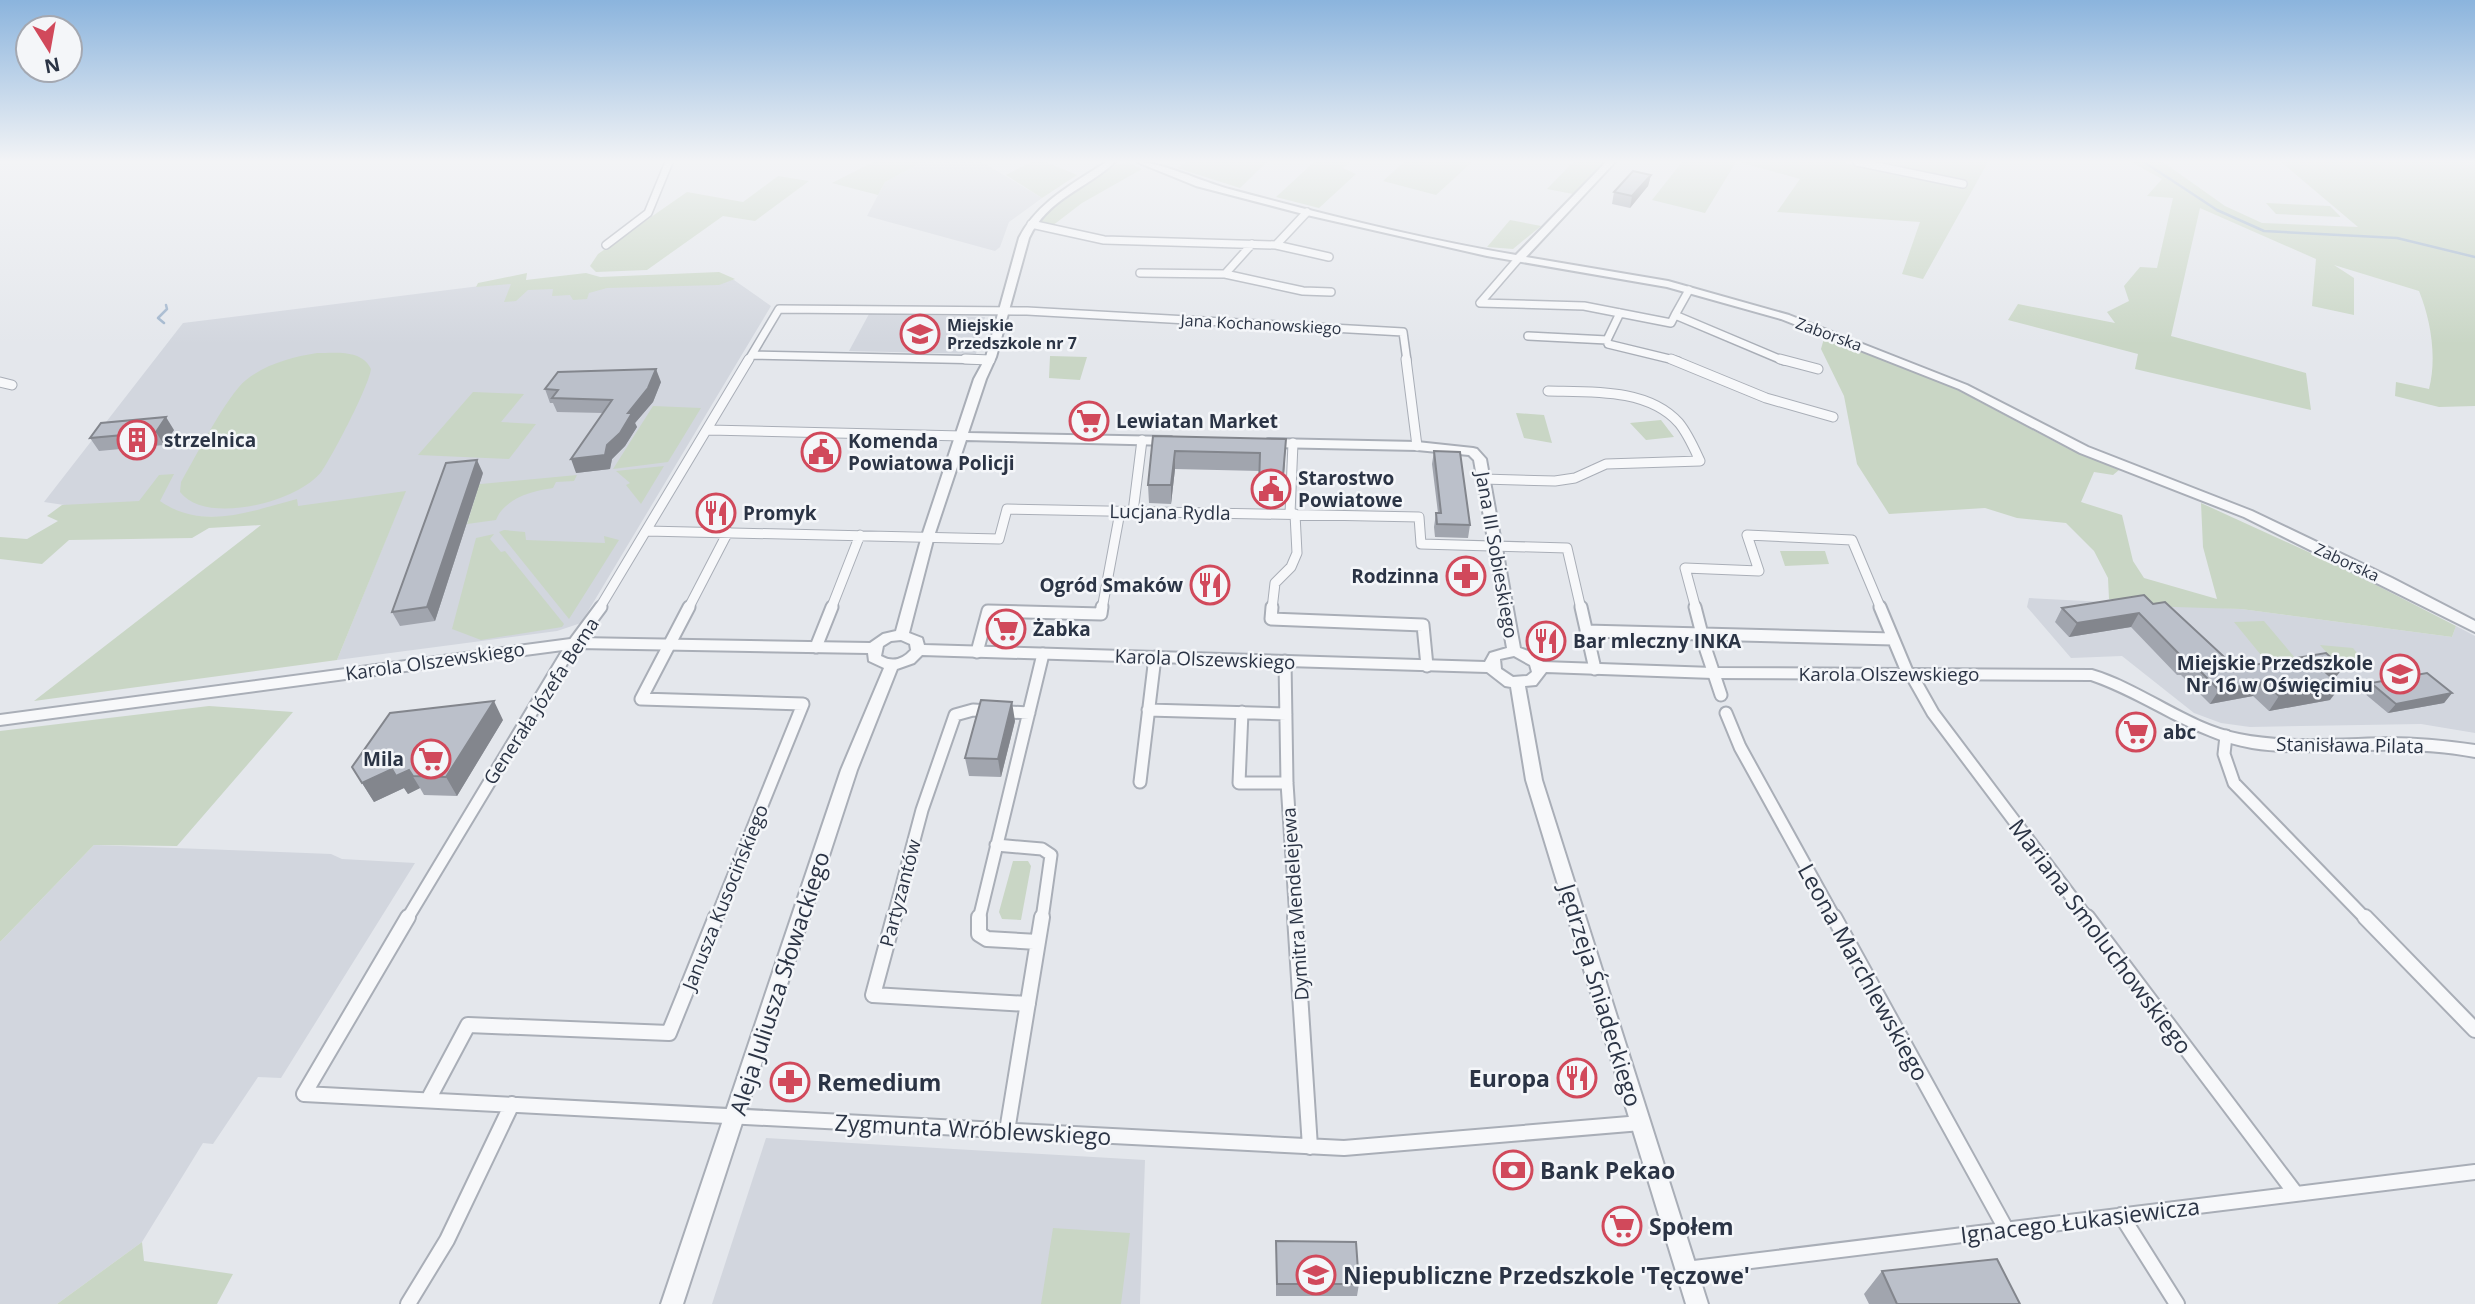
<svg xmlns="http://www.w3.org/2000/svg" width="2475" height="1304" font-family="'Open Sans',sans-serif">
<style>
.built{fill:#d2d6de}
.green{fill:#c9d6c5}
.lines{fill:none;stroke-linecap:round;stroke-linejoin:round}
.stream{stroke:#9fb4cc;stroke-width:2.5}
.minor-far3-casing{stroke:#a9aeb7;stroke-width:10}
.minor-far2-casing{stroke:#a9aeb7;stroke-width:11}
.minor-far1-casing{stroke:#a9aeb7;stroke-width:15}
.minor-casing{stroke:#a9aeb7;stroke-width:18}
.tertiary-casing{stroke:#a9aeb7;stroke-width:4}
.minor-far3{stroke:#f7f8fa;stroke-width:7}
.minor-far2{stroke:#f7f8fa;stroke-width:9}
.minor-far1{stroke:#f7f8fa;stroke-width:11}
.minor{stroke:#f7f8fa;stroke-width:14}
.tertiary{fill:#f7f8fa;fill-rule:evenodd}
.wall{fill:#a1a5ae}
.shaded-wall{fill:#83868d}
.building{fill:#bbc0ca;stroke:#83868d;stroke-width:2}
.labels{text-anchor:middle;dominant-baseline:central;stroke-width:5;stroke-linejoin:round;paint-order:stroke}
.far-street-label{font-size:16px;fill:#2b3445;stroke:#f4f6f9}
.far-poi-label{font-size:16px;font-weight:bold;fill:#2b3445;stroke:#f4f6f9;text-anchor:start}
.poi-label{font-size:19px;font-weight:bold;fill:#2b3445;stroke:#f4f6f9;text-anchor:start}
.street-label{font-size:19px;fill:#2b3445;stroke:#f4f6f9}
.near-street-label{font-size:23px;fill:#2b3445;stroke:#f4f6f9}
.near-poi-label{font-size:23px;font-weight:bold;fill:#2b3445;stroke:#f4f6f9;text-anchor:start}
</style>
<rect width="100%" height="100%" fill="#e4e7ec"/>
<path class="built" d="M922 162H982L1042 198 1009 222 1000 247 995 251 867 216 885 182Z
M711 277 734 280 771 306 581 623 557 631 337 660 405 492 229 517 138 516 44 502 183 323 513 282Z
M869 314H870L985 317 976 354 849 351Z
M2029 598 2241 609 2452 637 2456 626 2475 636V733L2421 724 2250 727 2221 723 2194 713 2122 656 2071 658 2027 607Z
M94 845 306 853 331 854 342 859 415 863 281 1078 258 1077 213 1144 203 1143 142 1242 57 1304H0V942Z
M766 1138 1145 1160 1140 1304H712Z"/>
<path class="green" d="M873 162H922L885 182 878 195 832 183Z
M1031 162H1046L1077 175 1042 198 1006 175Z
M1128 162 1142 169 1082 203 1052 226 1035 223C1054 202 1101 165 1128 162Z
M1187 162H1267L1240 188 1177 168Z
M1314 162H1351L1343 168 1356 174 1319 208 1276 197Z
M1404 162H1472L1436 195 1383 181Z
M1573 162H1603L1573 194 1547 189Z
M1682 162H1736L1705 213 1652 200Z
M1739 162H1841L1908 178 1965 182 1874 162H1988L1923 279 1902 274 1920 222 1777 212 1800 179Z
M2131 162H2163L2225 206 2262 223 2358 227 2281 162H2475V406L2439 407 2395 396 2396 382 2429 389C2437 358 2431 320 2419 291L2334 265 2354 278V315L2312 306 2316 259 2200 208 2171 336 2306 373 2311 410 2135 369 2138 354 2008 320 2018 304 2115 323 2107 312 2129 301 2124 286 2140 267 2157 268 2173 198 2147 196 2162 179Z
M778 176 809 181 755 221 723 216 647 270 596 272 590 266 598 254 687 192 743 202Z
M2266 203 2330 206 2341 217 2276 214Z
M1510 220 1541 226 1513 249 1487 247Z
M719 272 735 279 719 285 607 288 589 293 587 299 573 300 570 295 552 296 553 289 528 290 516 301 504 302 511 284 476 287 478 283 527 273 526 280 586 273 600 277Z
M1825 335 1933 377 2067 448 2119 470 2113 475 2094 472 2081 502 2122 515 2133 561 2144 578 2217 599 2203 547 2201 503 2339 566 2456 626 2452 637 2241 609 2141 606 2109 599 2108 578 2094 551 2066 523 2017 518 1985 508 1889 514 1857 464 1844 396 1821 349Z
M317 353C335 353 362 349 371 369 369 386 333 455 322 471 299 502 206 526 180 492L181 482C195 458 227 395 246 380 266 364 292 357 317 353Z
M1050 356 1087 357 1080 380 1049 378Z
M473 392 524 394 501 422 536 424 509 459 418 455Z
M653 406 701 408 668 462 613 469Z
M1516 413 1544 415 1552 443 1524 438Z
M1661 420 1674 437 1646 440 1630 423Z
M664 466 641 504 626 485 630 483 616 471Z
M174 474 160 501C203 531 251 511 297 499L298 506 406 491 337 660 34 701 261 525 209 528 192 538 69 540 42 564 0 559V537L27 539 58 521 47 516 62 505 139 501 159 475Z
M577 475 574 481 556 482 553 488C531 491 504 499 496 520L467 524 477 492 470 485Z
M504 530 525 532 526 540 605 543 604 536 619 540 569 619 499 532Z
M494 534 490 539 501 552 505 551 564 624 562 627 481 640 452 629 476 538Z
M1780 551H1825L1829 564 1785 566Z
M2264 621 2296 659 2265 660 2234 622Z
M2320 645 2353 648 2370 669H2341Z
M209 706 293 712 177 846 94 845 0 942V731Z
M1013 861H1028L1031 866 1021 920 1002 919 999 912Z
M1053 1228 1130 1233 1121 1304H1041Z
M142 1242 144 1261 233 1274 217 1304H57Z"/>
<g class="lines">
<path class="stream" d="M2144 162 2217 210 2264 231 2397 238 2475 257
M164 323 158 318 167 309 166 305"/>
<defs>
<path id="minor-far3" d="M1857 162 1963 184
M1031 224 1104 240 1276 245 1329 257
M606 245 648 213 669 162
M1276 245 1307 212
M1519 258 1480 303 1584 306 1671 323 1675 315 1784 361
M1140 273 1225 274 1303 291 1331 292
M1225 274 1252 244
M1675 315 1689 290
M1528 336 1607 340 1608 344 1678 361
M1607 340 1620 313
M753 355 990 360
M748 361 779 309 1027 311 1403 332 1407 361"/>
<path id="minor-far2" d="M965 359 990 360
M1406 359 1417 446
M1671 359 1766 398 1833 417
M1780 359 1818 369
M0 382 12 385
M709 430 962 436
M1483 479 1555 481 1575 478 1606 464 1700 461C1694 448 1688 434 1679 423 1648 388 1590 392 1548 391
M1133 512 1142 440
M1290 514 1293 443
M647 531 999 539 1007 509 1419 517 1421 544 1567 548 1581 609
M599 609 749 359
M688 609 728 532
M831 609 860 535
M1102 609 1120 512
M1272 609 1275 583 1291 567 1297 553 1295 514
M1696 609 1685 568 1759 571 1747 535 1852 540 1881 609"/>
<path id="minor-far1" d="M689 607 641 699 803 704 716 919
M1272 607 1271 619 1423 625 1427 666
M1581 607 1595 669
M1695 607 1703 638
M1880 607 1908 674
M1586 631 1893 639
M816 647 832 607
M1706 650 1721 695
M977 652 988 611 1101 614 1102 607
M1285 661 1287 783 1296 919
M1911 674 1933 713 2088 919
M1148 710 1286 714
M1242 712 1239 783H1287
M1726 713 1740 747 1835 919
M2226 736 2224 754 2234 783 2366 919
M1140 782 1155 657
M996 845 1042 849 1051 855 1042 919
M407 919 569 650 601 607
M893 919 922 810 955 715 973 710 1029 713
M979 919 1043 654"/>
<path id="minor" d="M408 917 304 1094 1344 1148 1641 1123
M894 917 873 995 1028 1004
M979 917V934L987 939 1038 942
M1295 917 1310 1147
M1834 917 2006 1229
M2087 917 2296 1194
M2365 917 2475 1030
M428 1100 468 1025 669 1033 716 917
M1007 1131 1042 917
M2121 1215 2177 1304
M1686 1269 2475 1172
M408 1304 447 1240 512 1104"/>
<path id="tertiary" d="M1106 162H1115C1085 190 1048 198 1029 238L996 357 986 379 968 433 1171 437 1177 441 1171 445 966 440 934 536 909 633 922 638 924 645 1485 662 1490 653 1507 648 1474 460 1469 455 1417 450 1268 447 1262 443 1268 439 1417 442 1473 448 1477 449 1486 459 1520 648 1536 654 1543 662 1713 668 2092 670C2143 685 2188 724 2239 734 2288 744 2340 739 2389 738 2418 738 2447 741 2475 745V757C2438 750 2401 749 2364 750 2327 750 2289 754 2252 748 2193 738 2147 699 2091 680L1713 678 1546 672 1536 685 1525 686 1542 780 1708 1304H1686L1526 780 1511 687 1505 686 1487 672 922 655 914 663 897 669 857 770 683 1304H661L841 770 884 668 869 661 868 653 578 648 0 725V715L578 638 870 643 883 634 896 631 922 536 974 379 986 357 1019 238C1037 202 1073 184 1106 162ZM901 640 910 644 911 650C903 659 893 663 881 656L883 646 891 641ZM1514 656 1530 665 1532 672 1527 676 1513 677 1501 669 1500 659Z
M1137 162C1161 162 1203 182 1229 189 1324 214 1420 239 1516 255L1606 162H1615L1526 257 1668 281 1789 315 1967 385 2088 447 2252 511 2392 578 2475 621V632L2244 517 2080 453 1959 389 1781 319 1667 287 1487 256 1307 215 1196 186Z"/>
</defs>
<use href="#minor-far3" class="minor-far3-casing"/>
<use href="#minor-far2" class="minor-far2-casing"/>
<use href="#minor-far1" class="minor-far1-casing"/>
<use href="#minor" class="minor-casing"/>
<use href="#tertiary" class="tertiary-casing"/>
<use href="#minor-far3" class="minor-far3"/>
<use href="#minor-far2" class="minor-far2"/>
<use href="#minor-far1" class="minor-far1"/>
<use href="#minor" class="minor"/>
<use href="#tertiary" class="tertiary"/>
</g>
<path class="wall" d="M1651 175 1648 186 1630 208 1612 204 1614 192Z
M661 382 653 402 635 423 637 427 625 446 612 459 610 469 576 473 603 413 557 412 553 403H550L545 389Z
M174 430 164 445 99 451 90 438Z
M1153 436 1286 439 1282 506H1259L1260 471 1175 469 1171 504 1149 503 1148 485Z
M1434 451 1470 525 1468 538 1435 537 1434 527 1436 513H1438L1432 464Z
M483 473 435 621 400 626 392 612Z
M2153 604 2236 668 2334 680 2330 700 2269 711 2253 696 2210 704 2181 675H2177L2131 627 2069 637 2055 622 2062 608Z
M2371 683 2452 693 2444 703 2388 713 2364 693Z
M503 720 457 796 424 795 420 788 408 794 404 788 374 802 352 767Z
M1015 721 1001 777 969 776 965 758Z
M1276 1241 1359 1284 1357 1296H1276Z
M1882 1271 2020 1304H1869L1864 1294Z"/>
<path class="shaded-wall" d="M1651 175 1648 186 1630 208 1632 196Z
M656 369 661 382 653 402 635 423 637 427 625 446 612 459 610 469 576 473 571 459 607 445Z
M166 417 174 430 164 445 156 432Z
M1286 439 1285 457 1282 506V488Z
M1175 451V469L1171 504V485Z
M477 460 483 473 435 621 427 607Z
M2139 613 2131 627 2069 637 2077 623Z
M2343 668 2332 682 2324 671Z
M2263 682 2253 696 2210 704 2219 690Z
M2341 686 2330 700 2269 711 2279 696Z
M2452 693 2444 703 2388 713 2396 704Z
M494 701 503 720 457 796 446 777Z
M1012 702 1015 721 1001 777 998 759Z
M392 769 409 770 420 788 408 794 404 788 374 802 362 783Z"/>
<path class="building" d="M1633 171 1651 175 1632 196 1614 192Z
M656 369 648 388 628 413H632L620 433 607 445 605 455 571 459 612 400 552 398 558 390 545 389 558 372Z
M166 417 156 432 90 438 101 423Z
M1153 436 1286 439 1282 488 1259 487 1260 453 1175 451 1171 485H1148Z
M1434 451 1460 452 1470 525 1437 524 1436 513H1441Z
M477 460 427 607 392 612 446 463Z
M2144 595 2153 604 2165 602 2236 668 2326 653 2343 668 2324 671 2341 686 2279 696 2263 682 2219 690 2190 661H2186L2139 613 2077 623 2062 608Z
M2427 673 2452 693 2396 704 2371 683Z
M981 700 1012 702 998 759 965 758Z
M494 701 446 777 413 776 409 770 396 776 392 769 362 783 352 767 390 713Z
M1276 1241 1356 1242 1359 1284H1277Z
M1997 1259 2020 1304H1897L1882 1271Z"/>
<linearGradient id="sky" x2="0" y2="1"><stop stop-color="#8bb4dd"/><stop offset="0.47" stop-color="#f3f4f6"/><stop offset="1" stop-color="#f3f4f6" stop-opacity="0"/></linearGradient>
<rect width="2475" height="344" fill="url(#sky)"/>
<defs>
<symbol id="school-ring" viewBox="-11 -11 22 22"><circle r="9.5" fill="#f4f6f9" stroke="#d1495b" stroke-width="1.5"/><path d="M0-5L7-2L0 1L-7-2ZM-4 1L0 2.5L4 1V4Q0 6-4 4Z" fill="#d1495b"/></symbol>
<symbol id="supermarket-ring" viewBox="-11 -11 22 22"><circle r="9.5" fill="#f4f6f9" stroke="#d1495b" stroke-width="1.5"/><path d="M-6-5.5h2.5l.6 2H6L4.5 2H-2.5L-4.4-4H-6ZM-1.5 3.2a1.3 1.3 0 1 0 .1 0ZM3 3.2a1.3 1.3 0 1 0 .1 0Z" fill="#d1495b"/></symbol>
<symbol id="building-ring" viewBox="-11 -11 22 22"><circle r="9.5" fill="#f4f6f9" stroke="#d1495b" stroke-width="1.5"/><path d="M-4-6H4V6H1V3H-1V6H-4ZM-2.5-4.3h1.7v1.8h-1.7ZM.8-4.3h1.7v1.8H.8ZM-2.5-1h1.7V.8h-1.7ZM.8-1h1.7V.8H.8Z" fill="#d1495b"/></symbol>
<symbol id="civic-ring" viewBox="-11 -11 22 22"><circle r="9.5" fill="#f4f6f9" stroke="#d1495b" stroke-width="1.5"/><path d="M-.6-6.5H3V-4.5H.6V-3L4-1V1h2V6H-6V1h2V-1L-.6-3ZM-1.2 2.5V6h2.4V2.5Z" fill="#d1495b"/></symbol>
<symbol id="restaurant-ring" viewBox="-11 -11 22 22"><circle r="9.5" fill="#f4f6f9" stroke="#d1495b" stroke-width="1.5"/><path d="M-5-6h1v4h1v-4h1v4h1v-4h1v5L-1.5 .5V6h-2V.5L-5-1ZM5-6V6H3V1.5H1.5Q1.5-4 5-6Z" fill="#d1495b"/></symbol>
<symbol id="pharmacy-ring" viewBox="-11 -11 22 22"><circle r="9.5" fill="#f4f6f9" stroke="#d1495b" stroke-width="1.5"/><path d="M-2-6h4v4h4v4h-4v4h-4v-4h-4v-4h4Z" fill="#d1495b"/></symbol>
<symbol id="bank-ring" viewBox="-11 -11 22 22"><circle r="9.5" fill="#f4f6f9" stroke="#d1495b" stroke-width="1.5"/><path d="M-6-4H6V4H-6ZM0-2.3a2.3 2.3 0 1 0 0 4.6a2.3 2.3 0 1 0 0-4.6Z" fill="#d1495b"/></symbol>
</defs>
<g fill-rule="evenodd">
<use href="#school-ring" x="898" y="312" width="44" height="44"/>
<use href="#supermarket-ring" x="1067" y="399" width="44" height="44"/>
<use href="#building-ring" x="115" y="418" width="44" height="44"/>
<use href="#civic-ring" x="799" y="430" width="44" height="44"/>
<use href="#civic-ring" x="1249" y="467" width="44" height="44"/>
<use href="#restaurant-ring" x="694" y="491" width="44" height="44"/>
<use href="#pharmacy-ring" x="1444" y="554" width="44" height="44"/>
<use href="#restaurant-ring" x="1188" y="563" width="44" height="44"/>
<use href="#supermarket-ring" x="984" y="607" width="44" height="44"/>
<use href="#restaurant-ring" x="1524" y="619" width="44" height="44"/>
<use href="#school-ring" x="2378" y="652" width="44" height="44"/>
<use href="#supermarket-ring" x="2114" y="710" width="44" height="44"/>
<use href="#supermarket-ring" x="409" y="737" width="44" height="44"/>
<use href="#restaurant-ring" x="1555" y="1056" width="44" height="44"/>
<use href="#pharmacy-ring" x="768" y="1060" width="44" height="44"/>
<use href="#bank-ring" x="1491" y="1148" width="44" height="44"/>
<use href="#supermarket-ring" x="1600" y="1204" width="44" height="44"/>
<use href="#school-ring" x="1294" y="1253" width="44" height="44"/>
</g>
<g class="labels">
<g class="far-street-label">
<text transform="translate(1261 324) rotate(3)">Jana Kochanowskiego</text>
<text transform="translate(1829 334) rotate(20)">Zaborska</text>
<text transform="translate(2347 562) rotate(25)">Zaborska</text>
</g>
<g class="far-poi-label">
<text x="947" y="325">Miejskie<tspan x="947" dy="18">Przedszkole nr 7</tspan></text>
</g>
<g class="poi-label">
<text x="1116" y="421">Lewiatan Market</text>
<text x="164" y="440">strzelnica</text>
<text x="848" y="441">Komenda<tspan x="848" dy="22">Powiatowa Policji</tspan></text>
<text x="1298" y="478">Starostwo<tspan x="1298" dy="22">Powiatowe</tspan></text>
<text x="743" y="513">Promyk</text>
<text x="1439" y="576" text-anchor="end">Rodzinna</text>
<text x="1183" y="585" text-anchor="end">Ogród Smaków</text>
<text x="1033" y="629">Żabka</text>
<text x="1573" y="641">Bar mleczny INKA</text>
<text x="2373" y="663" text-anchor="end">Miejskie Przedszkole<tspan x="2373" dy="22">Nr 16 w Oświęcimiu</tspan></text>
<text x="2163" y="732">abc</text>
<text x="404" y="759" text-anchor="end">Mila</text>
</g>
<g class="street-label">
<text transform="translate(1170 512) rotate(1)">Lucjana Rydla</text>
<text transform="translate(1497 555) rotate(80)">Jana III Sobieskiego</text>
<text transform="translate(1205 659) rotate(2)">Karola Olszewskiego</text>
<text transform="translate(435 661) rotate(-8)">Karola Olszewskiego</text>
<text x="1889" y="674">Karola Olszewskiego</text>
<text transform="translate(541 701) rotate(-57)">Generała Józefa Bema</text>
<text transform="translate(2350 745) rotate(1)">Stanisława Pilata</text>
<text transform="translate(900 893) rotate(-75)">Partyzantów</text>
<text transform="translate(725 897) rotate(-68)">Janusza Kusocińskiego</text>
<text transform="translate(1295 904) rotate(-94)">Dymitra Mendelejewa</text>
</g>
<g class="near-street-label">
<text transform="translate(2101 936) rotate(53)">Mariana Smoluchowskiego</text>
<text transform="translate(1864 972) rotate(61)">Leona Marchlewskiego</text>
<text transform="translate(779 983) rotate(-72)">Aleja Juliusza Słowackiego</text>
<text transform="translate(1601 995) rotate(73)">Jędrzeja Śniadeckiego</text>
<text transform="translate(973 1129) rotate(3)">Zygmunta Wróblewskiego</text>
<text transform="translate(2080 1220) rotate(-7)">Ignacego Łukasiewicza</text>
</g>
<g class="near-poi-label">
<text x="1550" y="1078" text-anchor="end">Europa</text>
<text x="817" y="1082">Remedium</text>
<text x="1540" y="1170">Bank Pekao</text>
<text x="1649" y="1226">Społem</text>
<text x="1343" y="1275">Niepubliczne Przedszkole 'Tęczowe'</text>
</g>
</g>
<g transform="translate(49 49) rotate(169)"><circle r="33" fill="#f4f6f9" stroke="#a4a8b1" stroke-width="2"/>
<path d="M0-5L12 26L0 18L-12 26Z" fill="#d1495b"/>
<text y="-10" font-size="19" font-weight="bold" text-anchor="middle" fill="#2b3445">N</text>
</g>
</svg>
